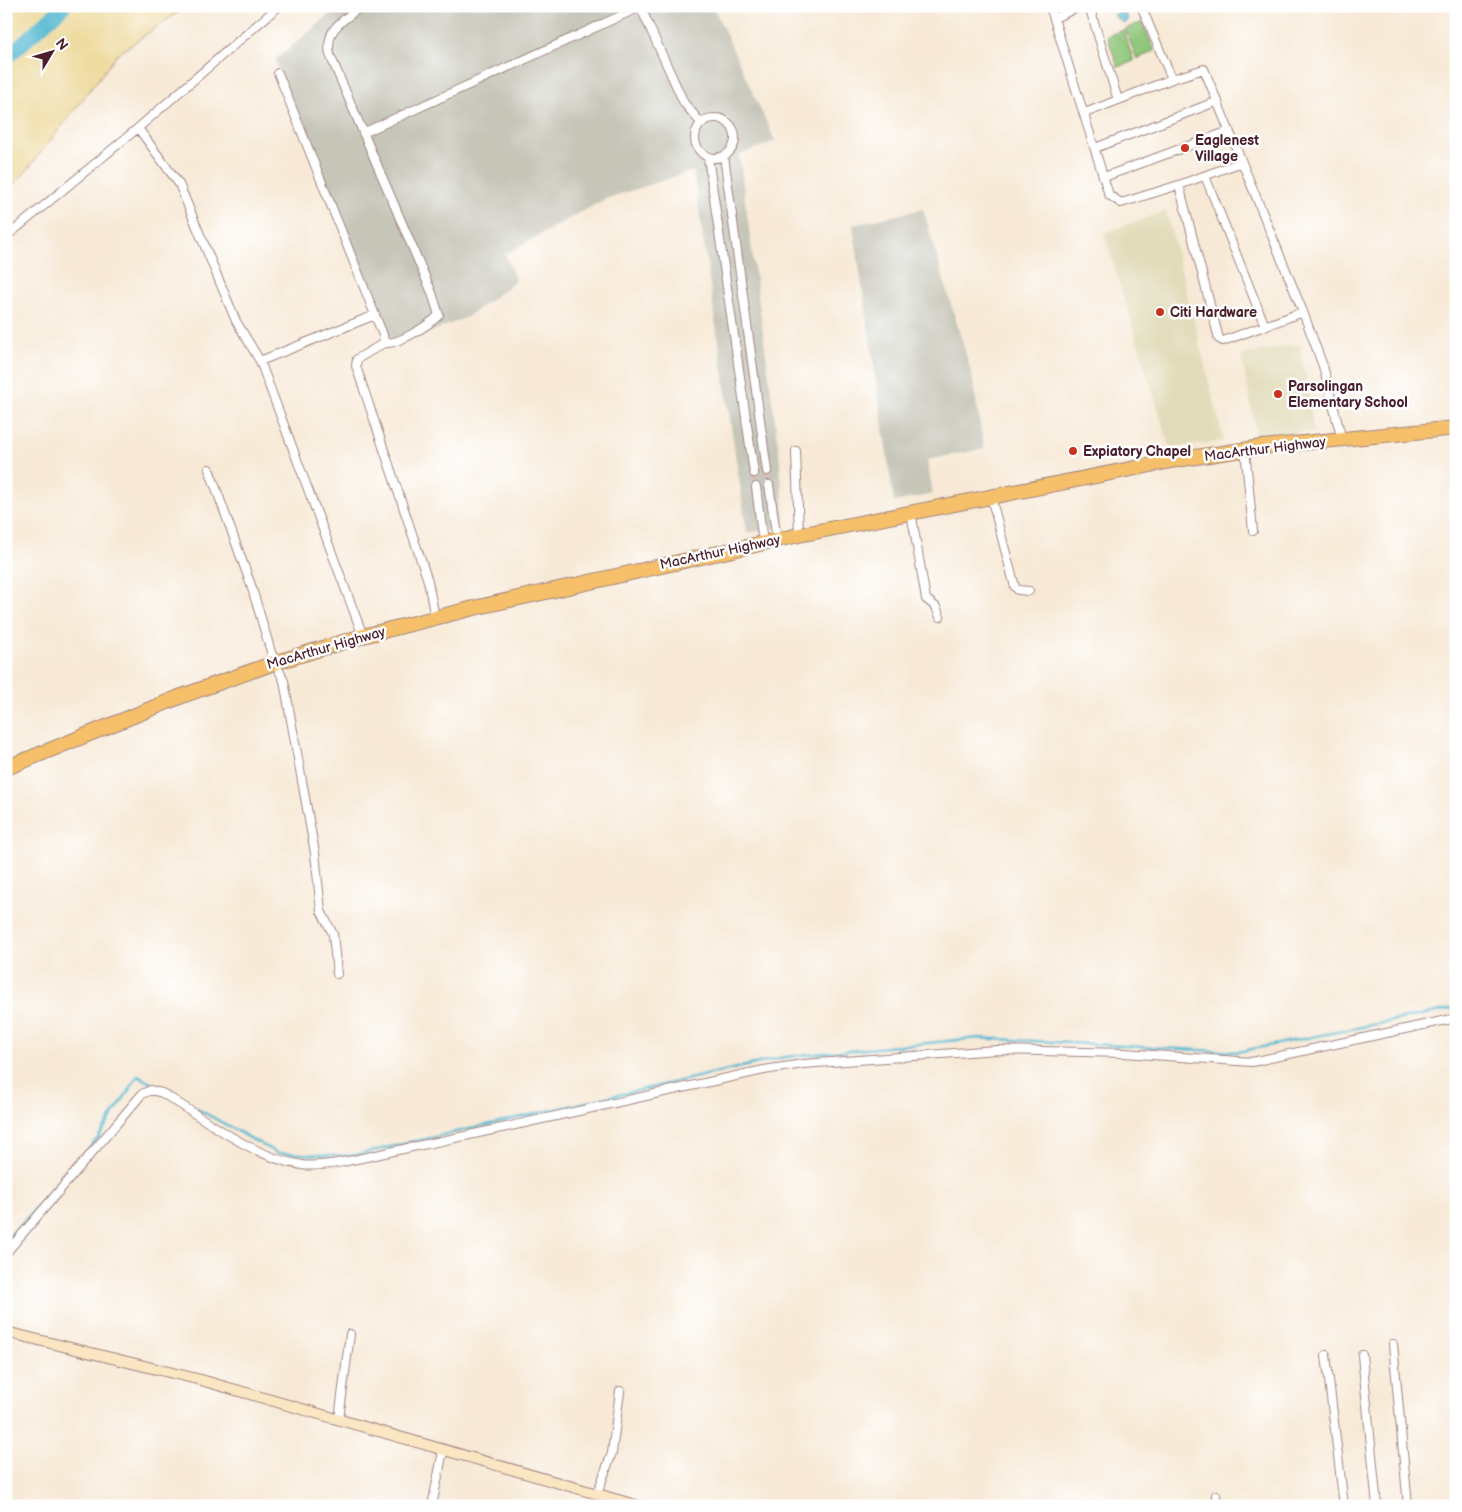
<svg xmlns="http://www.w3.org/2000/svg" width="1462" height="1512" font-family="'Balsamiq Sans',sans-serif">
<style>
.built{fill:#e2dcba}
.industrial{fill:#c5c5b8}
.green{fill:#8fc679;stroke:#6c7252}
.sand{fill:#eeda9e;stroke:#9c7c64}
.water{fill:#53b8d1;stroke:#4e6c7e}
.lines{fill:none;stroke-linecap:round;stroke-linejoin:round}
.stream{stroke:#53b8d1;stroke-width:2.5}
.river{stroke:#53b8d1;stroke-width:15}
.street-tunnel{stroke:#d4c1b4;stroke-width:8;stroke-dasharray:8 4;stroke-linecap:butt}
.street-casing{stroke:#a08480;stroke-width:10}
.secondary-casing{stroke:#a08480;stroke-width:12}
.highway-casing{stroke:#a08480;stroke-width:16}
.street{stroke:#fff;stroke-width:8}
.secondary{stroke:#fbe6c4;stroke-width:10}
.highway{stroke:#f6c06b;stroke-width:14}
.poi-dot{fill:#c8321e;stroke:#fff;stroke-width:2}
.labels{text-anchor:middle;dominant-baseline:central;stroke-width:5;stroke-linejoin:round;paint-order:stroke}
.poi-label{font-size:14px;font-weight:bold;fill:#4a1f2b;stroke:#fff;text-anchor:start}
.street-label{font-size:14px;fill:#4a1f2b;stroke:#fff}
</style>
<rect width="100%" height="100%" fill="#fff"/>
<filter id="ink" filterUnits="userSpaceOnUse"><feTurbulence type="fractalNoise" baseFrequency=".02" numOctaves="2"/><feDisplacementMap in="SourceGraphic" scale="10" xChannelSelector="R" yChannelSelector="G"/><feConvolveMatrix kernelMatrix="1 2 1 2 8 2 1 2 1" color-interpolation-filters="sRGB"/></filter>
<filter id="wash" filterUnits="userSpaceOnUse"><feTurbulence type="fractalNoise" baseFrequency=".0096" numOctaves="4" result="noise"/><feDisplacementMap in="SourceGraphic" scale="20" xChannelSelector="R" yChannelSelector="G"/><feGaussianBlur stdDeviation="1.12" result="paint"/><feColorMatrix in="noise" values="0 0 0 0 0 0 0 0 0 0 0 0 0 0 0 0 0 1.4 0 .05"/><feComposite in="paint" operator="in"/></filter>
<g filter="url(#wash)">
<rect width="100%" height="100%" fill="#f7e9d6"/>
<path class="built" d="M1166 211 1224 441 1170 448 1104 233Z
M1300 344 1314 432 1257 435 1241 355Z"/>
<path class="industrial" d="M340 6H713L775 141 739 155 779 452 785 526 747 533 693 171 605 199 505 254 516 281 467 317 392 348 275 60Z
M923 209 972 375 984 449 927 460 933 494 894 502 853 225Z"/>
<path class="green" d="M1142 22 1155 51 1137 59 1125 29Z
M1123 30 1134 61 1118 67 1107 36Z"/>
<path class="sand" d="M6 6H187L118 54 23 175 6 192Z"/>
<path class="water" d="M1123 6 1128 19 1125 24 1113 15 1119 13 1120 7Z"/>
<g class="lines">
<path class="stream" d="M176 1097 277 1153 351 1156 785 1057 978 1038 1237 1052 1456 1008
M6 1241 98 1138 138 1076 163 1090"/>
<path class="river" d="M6 58 64 6"/>
</g>
</g>
<g filter="url(#ink)">
<g class="lines">
<path class="street-tunnel" d="M767 471 769 485
M754 473 756 487"/>
<defs>
<path id="street" d="M361 6C342 22 325 28 330 55L432 293 439 315C429 325 398 345 384 343
M640 6 684 103 701 123
M1050 6 1109 195 1121 203 1179 185 1242 162
M1089 6 1118 100
M1141 6 1172 79
M1055 18 1080 6
M1085 113 1172 79 1204 69 1303 312 1323 366 1342 440
M695 138a20 20 0 1 1 40 0a20 20 0 1 1-40 0Z
M138 128 179 184 236 321 260 361 363 636
M363 133 640 7
M1095 148 1218 101
M724 156 767 471
M708 157 754 473
M1205 176 1265 326
M1104 177 1229 131
M1179 185 1219 339 1223 341 1303 312
M6 237 138 128 279 6
M375 315 383 335 384 343 357 359 356 366 428 581 435 618
M260 361 375 315 278 73
M1245 449 1253 531
M796 451 799 535
M209 469 251 585 272 655 284 681 315 853 321 911 333 934 337 974
M769 485 777 540
M756 487 763 543
M991 497 1015 587 1018 590 1029 591
M911 512 926 599 936 607 940 617
M6 1253 142 1094 151 1090 162 1093C204 1118 253 1158 302 1165 327 1169 390 1151 417 1146 533 1122 648 1095 764 1070L803 1064 997 1050 1124 1053 1252 1062 1456 1018
M1393 1344 1408 1506
M1326 1355 1344 1506
M1362 1355 1377 1506
M339 1419 350 1334
M597 1494 612 1453 620 1391
M1216 1495 1217 1506
M432 1506 443 1451"/>
<path id="secondary" d="M6 1332 201 1380 639 1506"/>
<path id="highway" d="M6 768 182 696 277 662 363 636 474 608 799 535 1176 460 1262 447 1456 428"/>
</defs>
<use href="#street" class="street-casing"/>
<use href="#secondary" class="secondary-casing"/>
<use href="#highway" class="highway-casing"/>
<use href="#street" class="street"/>
<use href="#secondary" class="secondary"/>
<use href="#highway" class="highway"/>
</g>
</g>
<g class="poi-dot">
<circle cx="1185" cy="148" r="5"/>
<circle cx="1160" cy="312" r="5"/>
<circle cx="1278" cy="394" r="5"/>
<circle cx="1073" cy="451" r="5"/>
</g>
<g class="labels">
<g class="poi-label">
<text x="1195" y="140">Eaglenest<tspan x="1195" dy="16">Village</tspan></text>
<text x="1170" y="312">Citi Hardware</text>
<text x="1288" y="386">Parsolingan<tspan x="1288" dy="16">Elementary School</tspan></text>
<text x="1083" y="451">Expiatory Chapel</text>
</g>
<g class="street-label">
<text transform="translate(1265 449) rotate(-7)">MacArthur Highway</text>
<text transform="translate(720 552) rotate(-12)">MacArthur Highway</text>
<text transform="translate(326 648) rotate(-16)">MacArthur Highway</text>
</g>
</g>
<rect width="1462" height="1512" fill="none" stroke="#fff" stroke-width="25"/>
<g transform="translate(52 52) rotate(52)" stroke="#ffffff" stroke-width="4" paint-order="stroke">
<path d="M0-4L9 19L0 12L-9 19Z" fill="#4a1f2b"/>
<text y="-8" font-size="14" font-weight="bold" text-anchor="middle" fill="#4a1f2b">N</text>
</g>
</svg>
